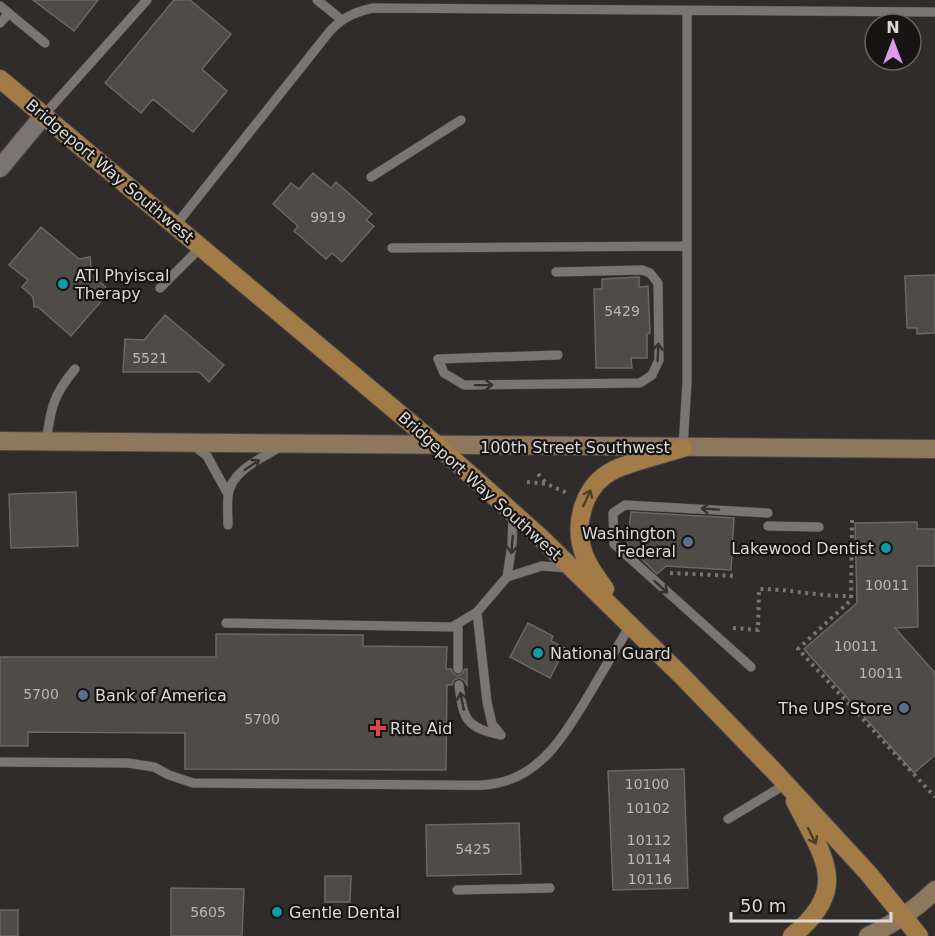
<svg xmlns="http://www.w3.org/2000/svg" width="935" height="936" font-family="'DejaVu Sans',sans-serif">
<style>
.building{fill:#4f4b49;stroke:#6b6765;stroke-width:1.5}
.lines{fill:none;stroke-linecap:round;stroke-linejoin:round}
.lane-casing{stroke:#4b4846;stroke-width:10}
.street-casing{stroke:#4b4846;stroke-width:20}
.secondary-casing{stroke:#4b4846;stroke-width:20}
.primary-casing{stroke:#4b4846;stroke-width:20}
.path{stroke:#777473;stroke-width:4;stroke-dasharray:3 4.5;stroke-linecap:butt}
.lane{stroke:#7a7573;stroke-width:9}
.street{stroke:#7a7573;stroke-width:18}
.secondary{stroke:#8e785d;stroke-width:18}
.primary{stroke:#a37b47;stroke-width:18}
.oneway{stroke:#353230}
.oneway2{stroke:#4f3e28}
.culture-dot{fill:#0f9aa8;stroke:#171514;stroke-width:2}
.service-dot{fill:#5c6f8a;stroke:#171514;stroke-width:2}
.health-dot{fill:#e0444e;stroke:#171514;stroke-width:2}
.labels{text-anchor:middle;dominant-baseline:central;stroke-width:4.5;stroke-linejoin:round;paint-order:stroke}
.number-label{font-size:14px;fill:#b9b6b5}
.street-label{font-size:16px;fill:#dcdad9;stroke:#171514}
.poi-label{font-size:16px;fill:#dcdad9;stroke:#171514;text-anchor:start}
</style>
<rect width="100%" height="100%" fill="#302c2b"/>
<path class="building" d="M33 0H98L74 31Z
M174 0H190L231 34 202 69 227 91 193 132 153 99 141 113 105 83Z
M313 173 331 188 336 182 372 214 366 220 374 226 342 262 332 253 326 259 294 231 298 226 273 204 291 183 299 189Z
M41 227 79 259 90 257 92 275 110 291 71 336 38 307H34L33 297 22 287 28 280 9 265Z
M935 275V333L917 334V328H907L905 276Z
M639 277V287L648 286 650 333 647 334V358H631L632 368H596L594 289H602V279Z
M165 315 224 365 209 382 199 372H123L125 339 144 340Z
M76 492 78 546 11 548 9 494Z
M631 512 734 518 731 570 666 566 657 574 627 545Z
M917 522V529H935V566H917L918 627 895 628 935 673V755L914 773 804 649 857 603 855 523Z
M528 623 553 636 551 641 565 648 550 678 510 657Z
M216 634 363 635V646L447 647 446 669H451L453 673 457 676 462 674 465 669H467V685L464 680 459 678 454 680 452 685H447L446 770 185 769V733L28 732V746H0V657H216Z
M684 769 688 888 613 890 608 771Z
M519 823 521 874 427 876 426 825Z
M325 876H351L350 902H325Z
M171 888 244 889 242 936H171Z
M0 910H18V936H0Z"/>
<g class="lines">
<defs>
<path id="lane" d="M317 0 342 20
M0 6 45 43
M0 23 9 13
M44 115 147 0
M371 177 461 120
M175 226 330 31C343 17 355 12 373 8L935 12
M392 248 687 246
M556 272 642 270 650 273 658 283 659 360 652 375 640 383 464 385 444 373 438 359 558 355
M160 288 201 247
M46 442C51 408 53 395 75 369
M193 445 207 456 228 494
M683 448 687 382V10
M228 525C228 516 227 505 228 496 231 470 261 459 280 447
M768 526 819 527
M507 577 512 545 513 514
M477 612 487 702 492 724 501 735
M226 623 452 627 477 612 507 577 542 566 568 568
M458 624V669
M751 667 614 544 613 513 625 505 768 513
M459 685C463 719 466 728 501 735
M0 762 128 763 154 767 169 775 193 783 447 785C465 785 485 787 502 782 547 771 571 724 593 688 605 667 618 646 631 624
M728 819 786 784
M457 890 550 888"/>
<path id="street" d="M0 168 44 115"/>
<path id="secondary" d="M0 441 935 449
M868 936C893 924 916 909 935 890"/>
<path id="primary" d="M0 79 438 446 539 536 681 675 773 770 868 873 919 936
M605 589C598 579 590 569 585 557 572 525 583 484 616 469 637 460 661 455 683 448
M792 936C852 888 823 857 795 801"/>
</defs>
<use href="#lane" class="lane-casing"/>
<use href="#street" class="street-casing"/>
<use href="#secondary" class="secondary-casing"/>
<use href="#primary" class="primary-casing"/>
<path class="path" d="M538 474 548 485
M527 482 547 484 569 494
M852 520 851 600 798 649 935 797
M670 573 736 576
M733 628 758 630 759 589C790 589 821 597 851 596"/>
<use href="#lane" class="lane"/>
<use href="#street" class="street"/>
<use href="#secondary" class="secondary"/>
<use href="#primary" class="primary"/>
</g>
<defs><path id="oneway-shaft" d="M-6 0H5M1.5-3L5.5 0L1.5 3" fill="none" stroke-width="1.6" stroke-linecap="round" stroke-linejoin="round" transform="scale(1.5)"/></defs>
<g class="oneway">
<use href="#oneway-shaft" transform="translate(658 352) rotate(-88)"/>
<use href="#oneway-shaft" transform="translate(484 385) rotate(-1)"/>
<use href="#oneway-shaft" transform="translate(252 465) rotate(-33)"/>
<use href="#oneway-shaft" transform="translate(710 509) rotate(-176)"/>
<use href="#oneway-shaft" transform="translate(512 545) rotate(95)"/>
<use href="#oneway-shaft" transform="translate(661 587) rotate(42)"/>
<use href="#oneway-shaft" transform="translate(462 701) rotate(-102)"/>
</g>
<g class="oneway2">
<use href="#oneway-shaft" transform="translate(587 498) rotate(-65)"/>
<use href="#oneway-shaft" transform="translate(812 836) rotate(64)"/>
</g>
<g class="culture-dot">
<circle cx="63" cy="284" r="6"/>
<circle cx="886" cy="548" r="6"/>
<circle cx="538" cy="653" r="6"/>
<circle cx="277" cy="912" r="6"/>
</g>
<g class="service-dot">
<circle cx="688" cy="542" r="6"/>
<circle cx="83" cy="695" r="6"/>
<circle cx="904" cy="708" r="6"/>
</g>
<path class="health-dot" d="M375 719h6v6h6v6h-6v6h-6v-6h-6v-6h6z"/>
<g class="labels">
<g class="number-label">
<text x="328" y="217">9919</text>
<text x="622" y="311">5429</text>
<text x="150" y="358">5521</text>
<text x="887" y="585">10011</text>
<text x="856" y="646">10011</text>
<text x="881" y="673">10011</text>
<text x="41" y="694">5700</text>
<text x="262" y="719">5700</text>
<text x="647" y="784">10100</text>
<text x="648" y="808">10102</text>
<text x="649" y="840">10112</text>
<text x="473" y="849">5425</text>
<text x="649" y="859">10114</text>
<text x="650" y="879">10116</text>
<text x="208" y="912">5605</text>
</g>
<g class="street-label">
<text transform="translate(110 171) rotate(40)">Bridgeport Way Southwest</text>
<text x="575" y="447">100th Street Southwest</text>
<text transform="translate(480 486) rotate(42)">Bridgeport Way Southwest</text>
</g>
<g class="poi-label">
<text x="75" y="275">ATI Phyiscal<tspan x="75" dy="18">Therapy</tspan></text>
<text x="676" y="533" text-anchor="end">Washington<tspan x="676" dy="18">Federal</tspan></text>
<text x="874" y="548" text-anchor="end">Lakewood Dentist</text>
<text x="550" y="653">National Guard</text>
<text x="95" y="695">Bank of America</text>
<text x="892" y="708" text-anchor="end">The UPS Store</text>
<text x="390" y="728">Rite Aid</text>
<text x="289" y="912">Gentle Dental</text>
</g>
</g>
<g transform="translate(893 42)"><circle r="28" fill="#171514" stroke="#666463" stroke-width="1.5"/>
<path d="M0-4.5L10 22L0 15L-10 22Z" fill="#de98f2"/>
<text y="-9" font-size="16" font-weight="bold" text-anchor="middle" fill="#dcdad9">N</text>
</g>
<path d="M731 912v9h160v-9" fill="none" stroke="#dcdad9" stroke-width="3"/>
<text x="740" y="912" font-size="18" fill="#dcdad9" stroke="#171514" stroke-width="4.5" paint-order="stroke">50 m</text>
</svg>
